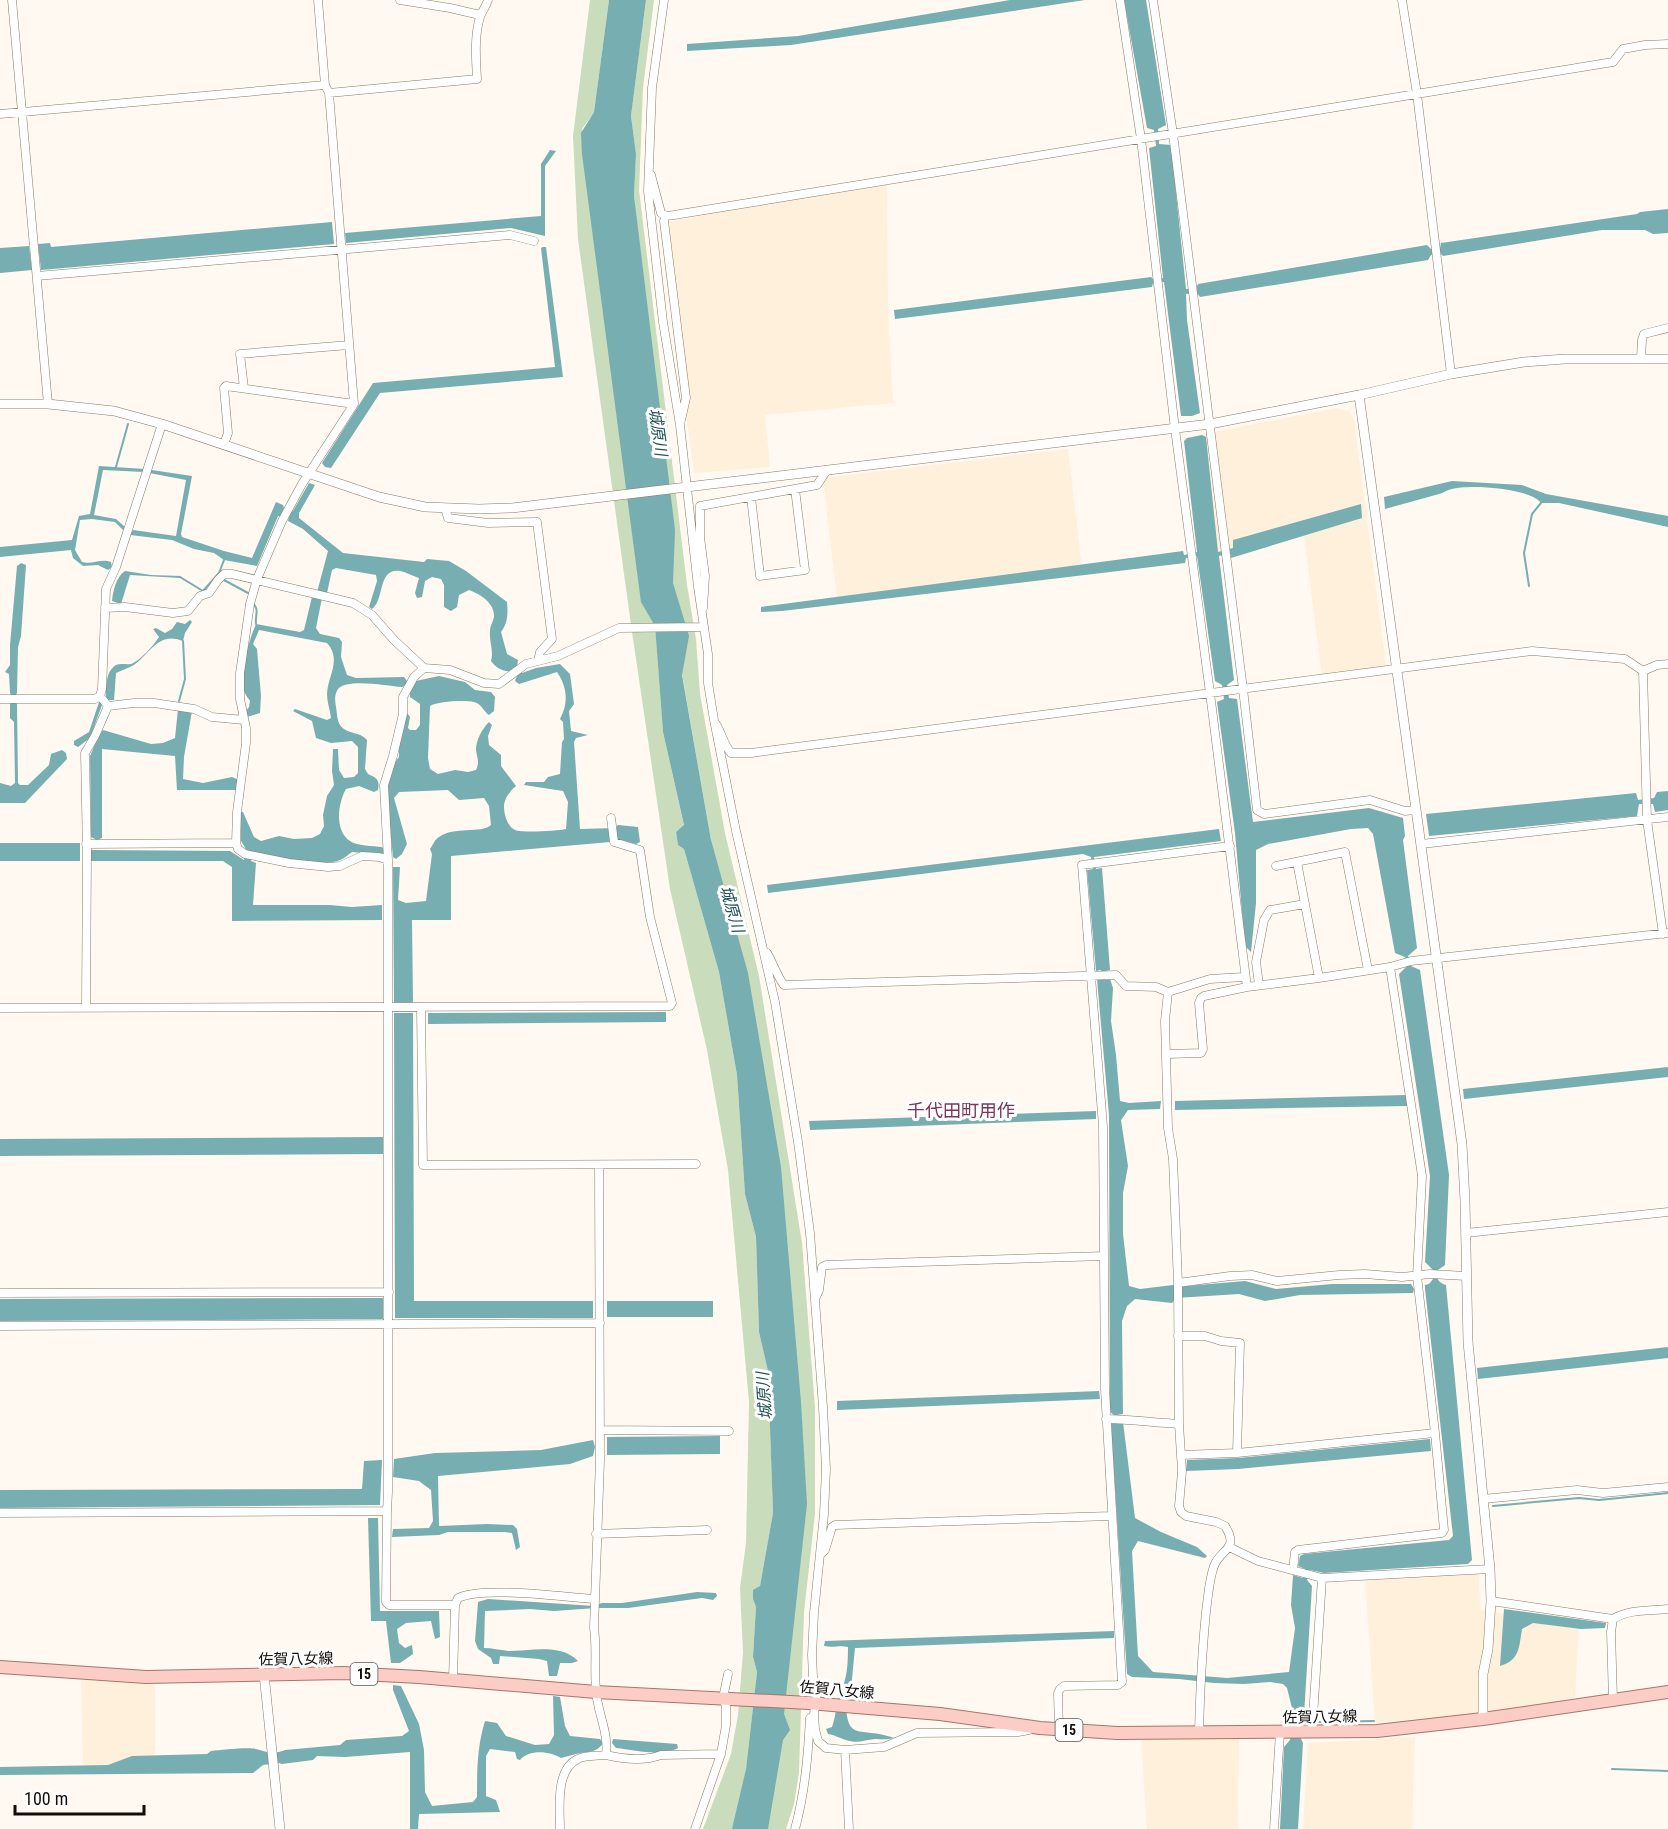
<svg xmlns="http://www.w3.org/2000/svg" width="1668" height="1829" font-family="'Roboto Condensed','Noto Sans JP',sans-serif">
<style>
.built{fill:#fff0db}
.green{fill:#c9dcbb}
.water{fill:#76aeb1}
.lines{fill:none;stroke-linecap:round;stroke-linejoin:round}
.stream{stroke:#76aeb1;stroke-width:2}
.minor-casing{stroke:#877b69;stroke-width:9}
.tertiary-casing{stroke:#877b69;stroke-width:10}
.primary-casing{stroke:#a8746a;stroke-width:14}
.minor{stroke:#fff;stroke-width:8}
.tertiary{stroke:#fff;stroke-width:9}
.primary{stroke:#fbcdc5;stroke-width:12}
.labels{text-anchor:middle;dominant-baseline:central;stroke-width:6;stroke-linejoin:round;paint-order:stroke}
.shield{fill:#fff;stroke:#595651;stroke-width:1.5}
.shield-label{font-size:14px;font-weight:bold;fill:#120d07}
.street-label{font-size:15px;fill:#120d07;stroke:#fff}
.water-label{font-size:16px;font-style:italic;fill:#205254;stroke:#fff}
.quarter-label{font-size:18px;fill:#793859;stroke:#fff}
</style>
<rect width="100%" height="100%" fill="#fff9f1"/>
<path class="built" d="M887 183 888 313 893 403 765 415 770 467 694 473 661 223Z
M1336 408 1349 411 1354 420 1386 666 1322 676 1303 529 1211 556 1198 435Z
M1068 449 1082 569 837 600 823 478Z
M1479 1573 1480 1610 1579 1625 1575 1698 1494 1712 1375 1723 1365 1579Z
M81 1679 155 1685V1768L83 1770Z
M1415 1737 1412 1829H1303L1308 1743Z
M1141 1739H1239L1238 1829H1147Z"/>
<path class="green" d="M590 0H609L594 112 582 129 655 625 663 732 684 826 676 832 678 845 684 849 719 972 737 1075 745 1194 756 1237 759 1332 768 1371 773 1513 760 1586 753 1599 756 1607 753 1657 757 1672 746 1769 735 1829H703L731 1754 738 1715 743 1652 740 1588 746 1543 749 1402 728 1170 707 1050 670 889 632 632 578 239 573 136Z
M646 0H654L643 88 639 190 687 585 696 639 700 694 725 833 759 976 802 1243 815 1408V1514L804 1612 799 1772 794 1804 786 1829H762L778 1717 798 1507 714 874 711 840 665 576 634 196 636 154 631 116Z"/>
<path class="water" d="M609 0H646L631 116 636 154 634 196 675 530 673 583 689 636 682 675 711 840 748 973 781 1167 801 1402 807 1504 784 1714 790 1730 783 1740 768 1829H732L746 1769 757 1672 753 1657 756 1607 753 1599V1590L760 1586 773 1513 768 1371 759 1332 756 1237 745 1194 737 1075 719 972 684 849 678 845 676 832 684 825 663 732 655 626 641 602 582 154 581 133 594 112Z
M1010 0H1085L791 45 687 51V44L798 36Z
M1124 0H1146L1166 125 1158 129 1159 144 1171 145 1186 289 1196 288 1198 284 1427 245 1431 249 1440 248 1441 243 1637 214 1640 212 1668 209V233L1653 234 1645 230H1602L1443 256 1440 253 1431 255 1428 260 1200 297 1197 293 1186 294 1187 320 1200 413 1192 416H1181L1164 282 1153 283 1152 287 895 319 894 310 1151 277 1153 279 1163 278 1149 148 1156 146 1154 130 1147 128Z
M550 150 556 151 545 166V236L511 228 346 243 345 233 541 216V164Z
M332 222 334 244 41 270 38 244 50 243 51 247Z
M29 246 32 270 0 273V248Z
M543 247H546L563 377 380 393 331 468 325 467 322 463 373 383 555 367 541 248Z
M1202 435 1206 437 1218 552 1233 548V540L1361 504 1362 518 1231 558 1230 553 1219 556 1234 680 1227 685 1229 698 1237 699 1253 822 1369 808 1403 818 1405 836 1403 840 1417 948 1408 956 1411 966 1420 970 1449 1175 1445 1265 1438 1270C1437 1279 1437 1282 1446 1285L1472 1560 1468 1564 1324 1573 1310 1570 1307 1580 1312 1586 1304 1715 1307 1719V1723L1302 1724 1301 1739 1303 1743 1298 1829H1280L1284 1747 1290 1740 1292 1708 1287 1688 1283 1684 1270 1682 1244 1684 1214 1683 1179 1679 1132 1677 1127 1674 1111 1425 1114 1421V1415L1110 1412 1109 1115 1097 979 1102 978 1101 970 1096 971 1087 870 1093 869 1091 857 1083 854 768 893 767 885 1219 829 1221 841 1094 857 1096 869 1102 868 1110 970 1105 971 1106 980 1110 979 1113 988 1111 1021 1116 1055 1120 1101 1129 1103 1161 1101 1160 1109 1128 1110 1121 1120 1128 1166 1123 1193V1234L1129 1286 1140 1289 1173 1285 1175 1287 1245 1281 1276 1289 1332 1284H1411L1414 1289 1413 1293 1300 1295 1265 1301 1239 1294 1176 1298 1172 1303 1135 1299 1127 1306 1122 1321 1123 1414 1117 1415V1421L1123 1422 1135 1518 1161 1532 1197 1547 1207 1556 1205 1558 1138 1541 1132 1551 1138 1656 1153 1672 1227 1678 1289 1672 1295 1628 1291 1605 1293 1575 1303 1578 1305 1569 1298 1566 1300 1556 1304 1554 1449 1540 1453 1536 1425 1289V1285L1429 1284 1433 1279V1270L1425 1262 1430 1176 1399 974 1406 967 1405 957 1395 953 1373 834 1368 828 1351 829 1268 844 1256 850V903L1251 952 1245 946 1235 833 1217 702 1224 699 1222 685 1215 681 1197 556 1186 558 1185 563 782 611 761 612V607L1183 551 1184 555 1197 552 1184 441 1187 438Z
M99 466 145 469 192 476 181 534 182 537 224 551 252 558 276 502 283 505 284 508 281 516H278L257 566 224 560 214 553 194 549 172 540 130 535 133 530 176 536 186 480 144 472 103 470 94 515 116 519 125 527 123 530 115 522 92 519 80 520 75 550 82 562C92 565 101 558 111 562L112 567 108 570 98 565 83 566 73 558 71 550 0 557V547L72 540 79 516 90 514Z
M1452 481 1522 485 1546 494 1668 516V527L1559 503H1541C1531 488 1469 484 1452 489 1447 490 1443 493 1439 494 1421 499 1403 504 1385 509L1384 497Z
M309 483 315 485 299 513V518L343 553 424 562 427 559 449 561 466 571 507 602C508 613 508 623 501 632L507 654 518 660 517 667 522 673 536 668 560 664 570 674 574 704 569 711 571 731 588 735 576 738 574 742 580 829 615 828 618 825 638 827 640 842 636 844 610 837V842L451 856V920H412L413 1003H394L393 867H400L398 900 406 903 426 901 432 854 430 849C433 845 435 839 439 837 454 826 481 834 491 825L489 806 484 798 459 800 448 790 399 792 394 798 407 844 402 854 396 859 393 857 386 788 395 762 399 757V744L405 716 407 713 410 717 408 728 410 730H416L420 725V704L410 697V690L416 681 439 676 465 682 475 690 491 692 495 697 494 711 489 715C483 711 482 704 474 702 465 700 438 701 430 706L428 758 430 769 438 774 455 770 468 772 476 770C480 762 477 758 476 750 476 740 482 729 489 722L492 725 488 736 489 745 501 755V766L516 786C512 789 507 795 505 801 502 808 506 826 515 830 522 833 558 831 566 829L568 802 563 791 524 785 526 782H544L548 777 560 774 562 742 564 739 563 722 560 719C569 702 567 687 557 672L519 684 515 681 517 676 512 671C503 672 496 668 491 661 494 651 489 642 490 631 490 626 493 622 494 617 495 603 480 594 469 590L459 595 457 607 451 611 444 607V585L441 579 432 577 425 581 422 597 417 598 415 593 419 578C413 576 406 572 400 571 377 568 385 600 372 609L369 607 377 581 376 575 336 568 332 570 327 593 322 598 316 628 320 634 339 638 342 642 341 657 347 675 356 678 404 677 407 681 406 685 402 687C388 686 347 678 338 689 334 695 335 701 336 707 337 713 337 720 340 725 347 735 360 731 367 740L365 769 368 774C377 778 380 780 378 790L374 792 359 786 346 789C338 803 334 830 350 841 357 846 373 846 382 847L385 851 384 853 379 854 352 852C349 854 345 858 340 860 324 868 273 856 254 852L251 861 256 863 253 905H330L352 907 382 905V920L232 921V867L223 861H91V850L230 851 244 860 247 851 241 841V812H243L254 837 261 841 279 836 294 839 312 838 320 834 324 826 323 815 327 796 334 785 332 771 333 749H338L339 770 344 778 354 777 358 773V747L352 741 331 743 316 738 312 721 293 711 295 709 327 720 331 718C330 710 327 702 327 694 328 675 342 660 327 643L259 630 253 644 257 649 261 696 260 713 247 717 246 711 249 707 250 701C249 699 246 696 245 693 238 677 249 640 256 624L300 632 304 630 312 597 316 596 328 551 303 529 288 521 290 512 293 511Z
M21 563 26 565 21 636 18 647 17 693 15 696V702L17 704 18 783 20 785H28L49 765 51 754 62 750 66 753 67 759 25 803H0V783L11 786 15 783 14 722 10 718V704L12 702V696L10 693 9 674 5 672 10 665V645L17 566Z
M125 571 151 575 181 576 180 578 130 575 121 604 112 601C113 591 116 577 125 571Z
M190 620 192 622 185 633 183 641C159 631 151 652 134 665 129 668 122 670 116 673L114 700H107L102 705 91 735 98 738 103 730 151 744 163 743 175 738 178 709 192 711 184 757 183 779 203 783 232 777 239 780 237 790H177L175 756 102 749V838L97 840 91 837 90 756 96 742 90 738 78 747 74 745V741L89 732 99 702 106 696C106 686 106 671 116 665 121 663 126 665 131 664 140 661 154 645 159 637L153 629 156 628 165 633 172 629 177 622 185 624Z
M1668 791V810L1655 812 1653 804H1639L1637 816 1429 836 1426 814 1636 793 1638 800 1654 798 1657 792Z
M0 843H80V861H0Z
M666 1012V1022L428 1024V1013Z
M394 1013H413L414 1301H593V1318H395Z
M1668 1067V1077L1464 1099 1463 1089Z
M1406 1095 1408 1106 1175 1110V1101Z
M1096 1111V1119L810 1130 809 1121Z
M383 1137V1154L0 1156V1139Z
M383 1298V1319L0 1321V1299Z
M607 1301H713V1317H607Z
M1668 1347V1358L1478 1379 1477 1368Z
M1099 1391 1100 1399 837 1410V1401Z
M720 1436V1454L607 1455V1437Z
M1430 1439 1431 1451 1238 1469 1186 1471 1187 1460 1238 1458Z
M593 1440 595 1447 593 1456 570 1464 438 1476 439 1526 487 1524 513 1525 517 1529 520 1547 516 1550 512 1533 504 1532H448L439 1535 392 1537 393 1529 429 1528 433 1521 431 1490 419 1481 393 1477 394 1459 435 1453 541 1450Z
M382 1460 380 1505 0 1508V1490L362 1489 364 1461Z
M368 1518H378L380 1611H439L440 1637 435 1639 431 1621 406 1623 397 1629 399 1643 405 1648 412 1645 413 1654 400 1663H391L386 1621H371Z
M697 1592 716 1593 717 1596 713 1600 702 1598 628 1608H596L554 1611 530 1609 485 1611 484 1648C492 1648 500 1650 508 1651 530 1651 561 1643 578 1661L572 1663H560L557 1676H549L547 1661 539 1659 500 1656 499 1664H493L491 1658 478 1649 475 1641 478 1602 488 1599 594 1606 602 1603H622Z
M1504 1609 1606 1623 1605 1628 1581 1629 1533 1623 1522 1629C1519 1647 1520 1660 1500 1666Z
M1114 1631V1638L855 1648 851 1689 846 1693C845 1746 858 1725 894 1738 887 1740 882 1739 875 1739 864 1740 858 1744 846 1740 839 1738 835 1735 828 1734L826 1729 832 1727C836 1716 836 1704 840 1694 847 1679 848 1665 848 1647 840 1645 834 1648 824 1646L825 1641Z
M393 1685 401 1686 419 1724 424 1750 425 1792 432 1806 473 1802 477 1797C477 1771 477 1747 485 1721L497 1723 506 1736 535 1745 549 1744 554 1735 553 1696 560 1697 565 1726 570 1736 600 1739 603 1743C596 1754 587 1751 576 1754 571 1755 566 1757 561 1758 550 1751 529 1749 520 1760L517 1759 515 1752 490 1749 486 1756V1796L496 1800 500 1812 419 1814 418 1829H410V1752L345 1757 317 1756 313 1760 282 1764 279 1763 263 1765 253 1773 0 1775V1767L108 1765 132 1756 207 1754 211 1751C221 1750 248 1747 256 1749 267 1752 273 1755 285 1750L340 1745 346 1740 402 1736 409 1731 393 1690Z
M613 1739 677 1744 678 1748C662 1757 635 1750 616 1748L612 1743Z"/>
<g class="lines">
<path class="stream" d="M116 467 128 424
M180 577 203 591 219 573 224 560
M224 580 248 593
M1529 586 1524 553 1532 514 1541 503
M252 602C260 610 255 614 256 624
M179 701 185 679 183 641
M1493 1506 1579 1498 1599 1500 1668 1493
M1316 1722 1374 1721
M1612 1769 1668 1771"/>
<defs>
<path id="minor" d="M12 0 48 404
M318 0 325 85 329 93 354 404 302 484 282 521 257 579 250 604 240 673V699L246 728V743L237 812 236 843 238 849 245 854 289 863 328 867 340 866 362 856 379 857 388 860
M400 0 450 8 480 15
M664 0 652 88 648 191 663 322 680 425 698 587 708 654V683L714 720 736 831 775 1002 798 1142 810 1233 823 1407 826 1469 824 1514 814 1613 812 1655 813 1677 817 1693 814 1714 815 1729 818 1741 826 1748 845 1750 884 1747 917 1733 1018 1732 1029 1730
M1120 0 1141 139 1175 429 1210 693 1247 987
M1153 0 1173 134 1243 689 1257 810 1264 814 1370 800 1405 811 1416 810
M1402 0 1417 94 1451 374
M329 93 477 79C476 59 474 37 480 17 482 11 486 7 488 0
M0 114 325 85
M651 175 661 213 666 216 674 215 1613 62 1623 49 1645 45 1668 44
M666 216 664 221 686 398 681 420
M37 276 510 235 534 241
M1641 358 1642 340 1644 334 1668 328
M244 388 240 354 349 345
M224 444 228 433 224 388 226 386 354 404
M751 497 760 576 805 570 795 489
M445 508 448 518 488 523 537 522 552 639 540 652 538 661
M105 608 125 607 173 613 188 611 200 596 209 593 218 580 224 574H232L353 603 372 615 394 640 424 668 450 670 484 683 499 684 526 664 558 656 619 628 703 627
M703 608 705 576 700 537V506L817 485 827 470
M424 668 414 677 403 697V714L393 756 384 785 388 860V1492L387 1511 386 1602 389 1605H455L458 1598C483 1586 563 1597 594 1599
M1643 671 1647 820 1663 934
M1643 671 1657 665 1668 664
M100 696 102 689 106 589 116 567 162 424
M0 699H95L100 696 108 706 134 703H154L194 709 212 717 244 720
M716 724C722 734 724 745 731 753H751L1532 651 1625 659 1643 671
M86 844 236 843
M1421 844 1668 817
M1297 862 1319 978
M1276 866 1345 852 1368 970
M767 953C772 961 779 980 784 985L1116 975 1126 986 1156 987 1168 992 1210 979 1244 977
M1259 985 1256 962 1264 920 1270 910 1305 904
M1168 992 1165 1021 1168 1128 1173 1159 1178 1283 1179 1424 1182 1471 1179 1506 1181 1512 1186 1516 1216 1522 1225 1526C1240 1550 1220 1549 1214 1566 1209 1580 1208 1597 1206 1612 1202 1652 1200 1692 1199 1733
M86 1007 87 852 85 753 95 736 108 706
M0 1008 670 1006 672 1003 650 917 640 850 614 842 611 818
M421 1008 423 1165 696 1164
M1167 1054 1201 1053 1203 1049 1199 1003 1201 998 1204 996 1247 987 1319 978 1390 967 1411 961 1668 933
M1466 1233 1668 1212
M1178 1283 1230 1276 1252 1275 1277 1281 1339 1275 1365 1274 1402 1277 1430 1274 1466 1276
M0 1293 389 1292
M816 1297 819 1290 822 1267 826 1265 1104 1256
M0 1326 600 1323
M1178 1336H1205L1221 1341 1240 1343 1237 1453
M1106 1419C1131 1419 1154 1423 1179 1424
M601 1430 729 1431
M1181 1455 1237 1453 1435 1433 1417 1276 1422 1176 1390 967
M1483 1499 1577 1490 1603 1493 1668 1487
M0 1513 387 1511
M596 1534 707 1530
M1229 1547 1258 1561 1322 1578 1490 1569
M820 1555 825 1550 832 1527 835 1525 1111 1516
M1293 1570 1295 1552 1298 1550 1442 1533 1444 1530 1435 1433
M1491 1601 1613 1619C1630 1609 1648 1611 1668 1609
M1613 1619 1611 1632 1613 1700
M453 1680 455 1605
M1059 1730 1058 1693 1060 1689 1064 1686 1118 1685 1122 1682 1105 1389 1103 1126 1082 865 1230 846
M1312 1732 1322 1578
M845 1750 849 1829
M606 1755C623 1759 645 1761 661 1755L721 1754
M560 1829C560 1809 555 1769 578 1759 585 1755 598 1756 606 1755 609 1732 597 1712 596 1690 594 1669 597 1649 594 1628L600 1460 599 1165
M695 1829 721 1754 726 1725V1706L723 1698 728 1674
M795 1829C805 1792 808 1756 810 1718
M1274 1829 1280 1732"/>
<path id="tertiary" d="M1359 395 1462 1144 1465 1201 1468 1342 1490 1569 1491 1601 1488 1649 1483 1674V1719
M0 404H48L114 411 162 424 379 497 425 507 479 509 512 508 1210 424 1359 395 1451 374 1524 362 1565 359H1668
M264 1674 280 1829"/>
<path id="primary" d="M0 1667 146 1677 344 1673 419 1677 596 1692 809 1703 940 1714 1040 1728 1117 1733 1377 1731 1483 1719 1668 1692"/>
</defs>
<use href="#minor" class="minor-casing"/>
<use href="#tertiary" class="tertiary-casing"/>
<use href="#primary" class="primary-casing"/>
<use href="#minor" class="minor"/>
<use href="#tertiary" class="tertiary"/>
<use href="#primary" class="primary"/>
</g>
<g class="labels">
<g class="shield">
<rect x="350.5" y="1663" width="27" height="22" rx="4.5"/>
<rect x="1055.5" y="1719" width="27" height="22" rx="4.5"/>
</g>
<g class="shield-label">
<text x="364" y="1674">15</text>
<text x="1069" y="1730">15</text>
</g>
<g class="street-label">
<text transform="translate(296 1659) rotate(-1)">佐賀八女線</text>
<text transform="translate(837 1690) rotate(5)">佐賀八女線</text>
<text transform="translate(1320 1717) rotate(-1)">佐賀八女線</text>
</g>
<g class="water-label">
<text transform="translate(658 432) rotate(82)">城原川</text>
<text transform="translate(732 909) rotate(74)">城原川</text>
<text transform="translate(764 1396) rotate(-94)">城原川</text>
</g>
<g class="quarter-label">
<text x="961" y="1110">千代田町用作</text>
</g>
</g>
<path d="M15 1805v9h129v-9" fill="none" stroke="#120d07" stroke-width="3"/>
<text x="24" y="1805" font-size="18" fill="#120d07" stroke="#ffffff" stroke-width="4.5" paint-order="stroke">100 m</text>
</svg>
